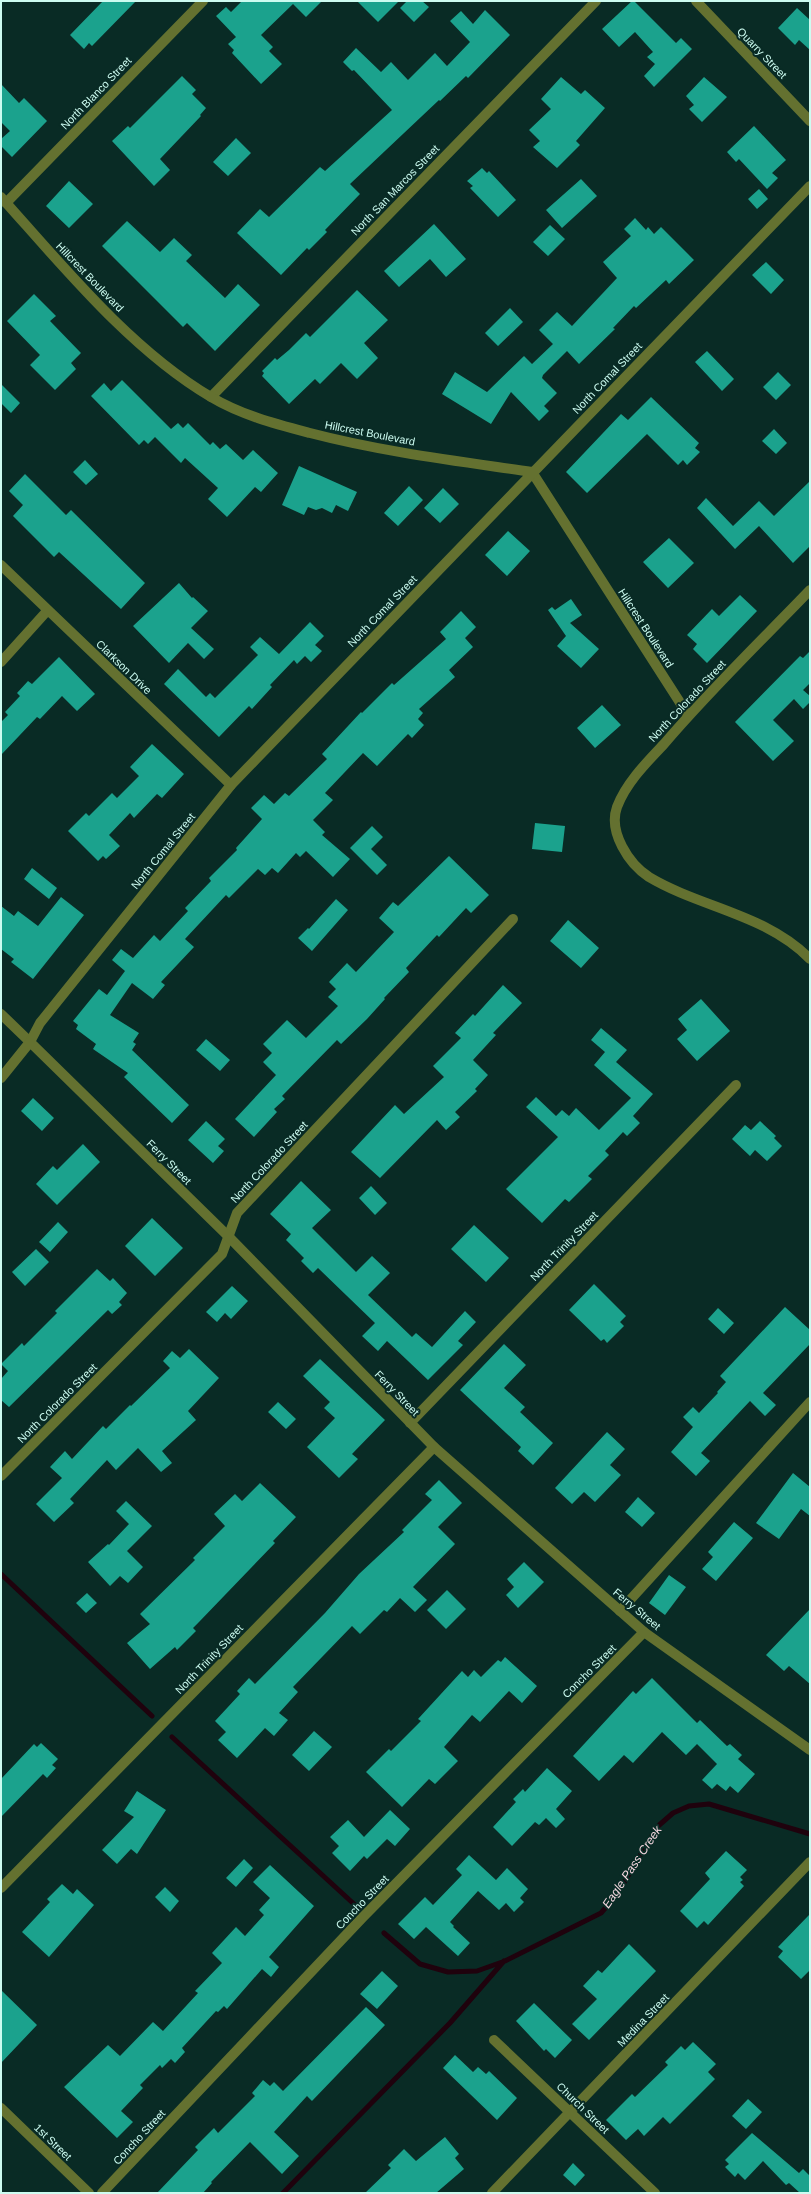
<svg xmlns="http://www.w3.org/2000/svg" width="811" height="2194" font-family="Arial,sans-serif">
<style>
.lines{fill:none;stroke-linecap:round;stroke-linejoin:round}
.stream{stroke:#1f020d;stroke-width:5}
.building{fill:#1ba28d}
.minor{stroke:#647130;stroke-width:10}
.tertiary{stroke:#647130;stroke-width:10}
.labels{text-anchor:middle;dominant-baseline:central;stroke-width:4;stroke-linejoin:round;paint-order:stroke}
.street-label{font-size:11px;fill:#cdfcf1;stroke:#092b25}
.water-label{font-size:12px;font-style:italic;fill:#f7dae2;stroke:#092b25}
</style>
<rect width="100%" height="100%" fill="#092b25"/>
<g class="lines">
<path class="stream" d="M1 1574 152 1716
M172 1737 355 1905
M384 1933 420 1964 448 1972 477 1971 505 1961 601 1913 616 1896 657 1827 673 1813 689 1806 709 1804 810 1834
M283 2193 450 2023 504 1961"/>
</g>
<path class="building" d="M103 1H136L92 46 89 43 84 49 70 35Z
M242 1H322L306 17 293 4 261 35 273 47 269 51 282 64 261 84 232 53 234 50 228 44 236 37 216 16 226 7 231 12Z
M357 1H399L378 22Z
M407 1H422L429 7 414 22 400 8Z
M632 1H634L676 43 681 38 692 49 654 87 644 76 655 64 647 57 653 52 635 32 619 47 602 29Z
M797 8 810 20V50L799 40 795 45 778 28Z
M485 10 510 35 468 78 466 76 440 101 439 100 350 184 360 194 325 230 327 232 309 250 307 248 281 275 237 233 260 209 269 217 320 167 325 171 392 110 354 70 352 71 343 62 356 48 381 72 391 62 408 80 435 53 447 66 470 42 450 21 461 11 473 24Z
M182 76 196 90 192 94 206 108 200 115 201 116 160 159 170 170 154 186 112 141 128 126 130 128Z
M561 77 581 94 585 90 605 108 576 141 580 145 557 168 533 147 540 141 529 130 551 109 541 99Z
M704 77 727 97 702 122 689 109 694 105 686 96Z
M1 84 19 103 24 98 47 121 12 157 1 146V139L10 131 1 122Z
M754 126 786 160 772 173 778 178 767 189 739 159 736 162 727 152Z
M236 138 251 153 228 176 213 162Z
M482 168 487 173 489 171 516 200 498 217 470 188 473 186 467 181Z
M581 179 597 196 562 228 546 210Z
M69 181 93 204 69 228 46 206Z
M759 189 768 199 757 209 748 199Z
M635 218 646 230 648 227 654 234 661 227 694 260 669 284 666 280 636 308 634 306 613 328 615 329 579 364 567 351 543 375 542 378 557 393 544 406 549 411 539 421 511 392 491 424 442 394 455 372 487 392 524 356 532 364 553 344 539 330 557 312 572 326 617 278 603 262 631 236 624 229Z
M127 221 160 252 174 238 192 255 186 261 225 298 238 284 260 305 215 351 187 323 183 327 102 246Z
M434 224 466 259 446 277 430 259 399 287 384 271Z
M550 225 565 239 548 256 533 242Z
M766 262 784 280 771 294 752 275Z
M357 290 388 320 364 343 378 358 357 379 341 363 320 384 315 379 289 404 262 376 264 373 262 371 275 358 277 360 289 350 306 333 310 337Z
M34 294 56 316 50 321 81 353 71 363 76 369 55 390 30 365 40 355 7 321Z
M510 308 523 322 498 346 485 333Z
M707 351 734 379 722 391 695 362Z
M778 372 791 385 776 400 763 387Z
M122 380 171 429 178 423 183 428 188 423 210 445 213 442 220 449 226 444 243 460 253 450 278 473 261 492 255 487 227 517 208 499 218 488 185 458 181 463 155 437 148 444 144 440 139 445 91 396 104 383 111 391Z
M1 384 20 403 11 413 1 403Z
M651 397 699 443 695 448 700 452 687 465 683 460 678 465 647 434 587 493 566 472 621 414 628 420Z
M774 429 787 443 776 454 762 441Z
M85 460 98 474 86 485 73 472Z
M299 466 357 492 348 511 336 505 332 513 322 508 316 510 308 507 304 515 282 505Z
M25 474 66 515 71 510 145 583 121 609 59 552 54 557 13 516 23 505 9 491Z
M810 481V546L793 563 759 526 735 549 697 508 706 498 733 526 759 501 774 516Z
M409 486 423 500 398 526 384 513Z
M443 488 459 504 440 523 424 508Z
M508 531 530 551 507 576 485 555Z
M669 538 694 563 668 588 643 562Z
M179 583 192 598 193 597 208 611 191 628 214 649 204 659 188 643 169 663 133 626Z
M740 595 757 611 707 663 693 649 697 644 687 635 712 609 719 616Z
M571 599 582 615 570 623 599 649 581 668 557 646 566 636 548 610 552 607 555 610Z
M461 611 476 627 465 638 473 647 449 670 455 677 419 709 423 713 418 719 424 725 412 738 408 734 377 766 363 753 325 793 333 800 313 820 325 832 322 835 350 859 333 877 306 851 300 857 296 853 278 873 272 868 265 875 258 869 229 898 226 895 185 939 194 947 161 982 165 985 153 999 132 983 110 1015 139 1033 133 1042 136 1044 132 1050 189 1105 172 1123 124 1077 128 1073 93 1049 96 1044 76 1029 78 1025 73 1021 99 989 107 995 125 971 112 960 121 949 133 958 154 935 160 941 188 911 185 908 211 881 209 878 237 850 236 848 262 819 251 808 264 795 274 804 285 793 289 796 327 759 322 754 361 712 362 713 392 683 394 685 446 639 440 632Z
M310 622 324 636 315 645 322 651 311 662 305 656 297 664 294 660 270 685 272 687 252 709 249 706 219 737 164 684 178 669 206 697 210 693 215 698 258 655 250 647 260 637 279 654Z
M810 651V683L803 690 810 696V702L803 709 794 699 773 720 794 741 773 761 735 722 800 656 803 658Z
M59 657 95 694 77 711 62 696 40 719 37 717 1 755V722L8 715 5 712 20 696 17 693 28 681 32 684Z
M602 705 621 725 595 748 577 728Z
M152 744 184 774 162 798 157 794 134 818 130 813 109 835 120 846 106 859 103 856 98 861 68 831 86 813 89 816 112 793 117 798 139 776 130 767Z
M535 823 565 826 562 852 532 849Z
M372 826 383 837 371 849 387 865 377 875 350 848Z
M449 856 489 895 471 913 466 908 439 937 437 935 406 968 409 972 384 998 385 999 367 1019 341 1044 337 1040 282 1096 285 1099 274 1109 277 1112 254 1137 235 1119 276 1075 263 1062 272 1053 263 1044 287 1020 306 1038 338 1006 328 997 336 989 329 982 347 963 356 972 394 932 379 918 393 902 398 906Z
M32 868 57 888 49 899 24 879Z
M61 897 84 915 33 979 11 962 14 959 1 949V906L14 916 18 911 38 926Z
M336 899 348 910 312 951 298 938 308 928 309 929Z
M568 920 599 948 581 968 550 941Z
M503 985 522 1003 493 1033 496 1035 473 1060 488 1075 475 1089 477 1091 455 1112 460 1117 446 1130 437 1120 380 1178 351 1152 395 1105 404 1114 444 1077 433 1066 461 1038 455 1033 473 1014 475 1016Z
M701 999 730 1031 697 1061 677 1039 687 1030 678 1019Z
M601 1028 627 1050 616 1062 653 1094 633 1116 640 1123 627 1136 623 1132 605 1151 609 1155 588 1176 592 1179 569 1202 565 1199 542 1223 506 1189 558 1137 526 1107 536 1097 556 1116 562 1110 569 1116 576 1108 599 1130 631 1098 594 1065 605 1052 591 1040Z
M206 1039 230 1060 220 1071 196 1050Z
M33 1098 54 1118 42 1131 21 1111Z
M206 1121 225 1139 218 1146 224 1151 213 1163 188 1140Z
M760 1121 776 1136 774 1138 782 1146 767 1161 755 1150 750 1156 732 1139 745 1125 751 1130Z
M83 1144 100 1162 57 1205 36 1184 53 1166 57 1170Z
M301 1181 331 1210 312 1228 356 1272 372 1256 390 1273 368 1295 412 1337 416 1333 432 1347 465 1311 476 1322 458 1341 463 1345 428 1380 387 1341 378 1351 362 1336 375 1323 318 1268 313 1273 301 1261 304 1258 286 1240 291 1234 270 1214Z
M371 1186 387 1203 375 1215 359 1198Z
M152 1218 183 1248 155 1276 125 1246Z
M58 1222 68 1232 50 1252 39 1242Z
M474 1225 509 1258 486 1282 451 1249Z
M36 1249 49 1262 25 1286 12 1272Z
M97 1269 110 1281 113 1278 127 1293 119 1302 122 1305 112 1314 108 1310 9 1407 1 1400V1379L8 1371 1 1364 22 1343 24 1346 57 1313 55 1311Z
M594 1284 626 1316 620 1322 624 1326 607 1343 604 1339 601 1341 569 1310Z
M232 1286 248 1301 231 1319 225 1313 217 1322 206 1312Z
M785 1307 810 1330V1344L763 1393 776 1405 765 1416 750 1401 701 1453 710 1461 696 1476 671 1452 693 1427 683 1417 693 1407 699 1413 718 1393 717 1392 726 1382 720 1376Z
M718 1308 734 1323 724 1334 708 1319Z
M504 1344 526 1365 504 1388 525 1407 520 1412 553 1443 533 1465 518 1451 521 1447 460 1390Z
M189 1349 219 1378 188 1411 196 1420 162 1451 172 1463 161 1472 138 1448 116 1470 107 1460 70 1499 74 1503 54 1522 36 1504 62 1478 50 1467 65 1451 72 1459 103 1426 106 1429 130 1405 131 1406 170 1368 163 1361 172 1351 180 1358Z
M320 1359 385 1420 352 1454 358 1459 339 1478 307 1447 335 1418 324 1408 330 1402 303 1376Z
M278 1402 296 1419 286 1429 268 1412Z
M607 1432 625 1449 610 1465 621 1475 595 1502 584 1492 572 1504 555 1488Z
M793 1473 810 1487V1516L801 1509 779 1539 756 1523Z
M439 1480 462 1503 438 1527 455 1544 413 1587 427 1600 415 1612 400 1598 387 1612 384 1610 360 1634 352 1626 293 1687 298 1692 279 1713 288 1720 274 1736 265 1728 237 1758 218 1740 226 1732 215 1721 240 1694 237 1691 249 1678 255 1684 325 1613 359 1574 404 1532 402 1530 432 1500 425 1494Z
M260 1483 296 1517 273 1541 275 1543 199 1622 193 1628 196 1631 177 1650 175 1647 150 1669 127 1643 150 1624 140 1614 195 1560 193 1558 225 1526 214 1514 235 1494 242 1501Z
M638 1497 655 1513 642 1527 625 1512Z
M126 1501 152 1526 127 1551 143 1567 128 1583 120 1576 110 1586 88 1562 108 1544 109 1545 129 1524 116 1511Z
M734 1522 753 1538 716 1581 702 1569 713 1557 708 1552Z
M524 1562 544 1582 518 1608 506 1595 514 1587 507 1579Z
M669 1575 686 1587 665 1615 649 1603Z
M447 1590 466 1609 446 1629 427 1610Z
M87 1593 97 1603 86 1613 76 1603Z
M810 1609V1684L789 1666 784 1671 766 1655Z
M505 1657 537 1686 522 1703 509 1691 480 1722 472 1715 444 1747 458 1761 435 1784 429 1779 402 1807 366 1772 389 1749 391 1751 421 1721 418 1719 462 1671 468 1677 474 1670 481 1677 498 1660 501 1662Z
M652 1678 697 1723 700 1720 727 1746 730 1744 742 1755 738 1759 755 1774 738 1793 730 1786 726 1791 717 1784 712 1789 702 1780 717 1764 697 1744 686 1755 662 1732 633 1763 624 1755 599 1781 573 1756 633 1691 636 1694Z
M314 1731 332 1747 309 1771 292 1755Z
M41 1743 58 1759 52 1765 56 1768 47 1778 43 1774 1 1817V1779L34 1744 37 1747Z
M547 1768 572 1791 556 1809 565 1819 556 1828 546 1818 539 1825 535 1822 512 1846 493 1827 516 1802 513 1799 523 1789 525 1792Z
M137 1791 166 1810 137 1854 131 1849 117 1864 102 1850 134 1817 124 1811Z
M390 1810 410 1829 395 1846 387 1839 367 1859 364 1856 350 1871 332 1853 339 1846 330 1837 348 1820 364 1837Z
M726 1851 747 1870 740 1877 743 1880 740 1882 744 1886 708 1925 704 1921 697 1928 680 1911 710 1879 705 1873Z
M469 1855 496 1880 507 1868 528 1889 520 1898 524 1902 514 1912 506 1903 499 1910 478 1891 450 1922 454 1926 453 1927 470 1943 458 1956 426 1927 414 1939 398 1924 425 1897 433 1905 462 1875 456 1869Z
M244 1859 253 1868 236 1887 226 1878Z
M270 1865 314 1906 269 1957 279 1967 271 1977 262 1969 227 2009 224 2006 218 2012 216 2011 182 2048 185 2052 175 2063 171 2059 162 2068 160 2065 140 2085 143 2088 121 2111 133 2122 117 2138 64 2087 108 2045 120 2056 153 2022 163 2031 198 1993 195 1991 222 1963 212 1953 236 1927 245 1936 264 1915 259 1910 270 1898 253 1882Z
M62 1884 73 1894 77 1889 94 1905 49 1957 22 1932 50 1902 47 1899Z
M165 1887 179 1901 170 1912 155 1897Z
M810 1914V1970L801 1979 778 1957 783 1951 778 1947Z
M629 1944 656 1971 589 2040 572 2024 597 1999 583 1986 598 1970 602 1973Z
M382 1971 398 1986 377 2009 360 1994Z
M1 1990 37 2025 1 2063Z
M534 2003 572 2040 555 2058 546 2049 544 2051 516 2021Z
M366 2007 385 2025 312 2101 307 2096 274 2132 299 2156 282 2174 250 2142 211 2182 212 2183 203 2193H157L198 2150 195 2147 214 2128 218 2133 255 2096 252 2093 263 2080 270 2086 274 2082 283 2091Z
M693 2042 716 2064 708 2072 715 2079 670 2124 663 2117 644 2136 638 2129 626 2140 606 2120 632 2094 635 2097 668 2065 665 2062 681 2046 685 2050Z
M455 2055 473 2072 478 2067 486 2074 489 2071 517 2098 497 2120 443 2068Z
M748 2099 762 2112 746 2129 732 2116Z
M752 2133 799 2173 803 2169 810 2176V2193H800L789 2183 786 2185 763 2161 745 2180 738 2173 735 2177 725 2167 729 2164 725 2160Z
M445 2137 459 2154 455 2158 464 2169 436 2193H365L391 2168 388 2165 404 2149 416 2161Z
M573 2163 585 2175 575 2186 563 2175Z"/>
<g class="lines">
<path class="minor" d="M696 1 810 121
M6 203 203 1
M211 397 596 1
M532 472 688 715
M1 565 231 785
M810 590C761 641 710 690 664 744 647 762 626 783 617 807 608 832 629 864 649 877 701 908 766 914 810 959
M1 662 47 611
M1 1014 30 1042
M410 1423 736 1085
M1 1476 222 1254 237 1213 513 919
M620 1611 810 1402
M1 1888 434 1447
M494 2040 655 2193
M1 2108 89 2193
M102 2193 363 1917 644 1632
M492 2193 810 1862"/>
<path class="tertiary" d="M1 197C62 265 131 350 211 397 241 415 276 424 310 433 383 452 457 461 532 472
M30 1042 229 1237 434 1447 644 1632 810 1750
M1 1078 30 1042 40 1023 231 785 810 186"/>
</g>
<g class="labels">
<g class="street-label">
<text transform="translate(762 53) rotate(46)">Quarry Street</text>
<text transform="translate(96 93) rotate(-46)">North Blanco Street</text>
<text transform="translate(395 190) rotate(-46)">North San Marcos Street</text>
<text transform="translate(90 277) rotate(46)">Hillcrest Boulevard</text>
<text transform="translate(607 378) rotate(-46)">North Comal Street</text>
<text transform="translate(370 433) rotate(11)">Hillcrest Boulevard</text>
<text transform="translate(382 611) rotate(-46)">North Comal Street</text>
<text transform="translate(646 628) rotate(57)">Hillcrest Boulevard</text>
<text transform="translate(124 667) rotate(44)">Clarkson Drive</text>
<text transform="translate(687 701) rotate(-47)">North Colorado Street</text>
<text transform="translate(163 851) rotate(-51)">North Comal Street</text>
<text transform="translate(169 1162) rotate(45)">Ferry Street</text>
<text transform="translate(269 1162) rotate(-47)">North Colorado Street</text>
<text transform="translate(564 1246) rotate(-46)">North Trinity Street</text>
<text transform="translate(397 1393) rotate(46)">Ferry Street</text>
<text transform="translate(57 1403) rotate(-45)">North Colorado Street</text>
<text transform="translate(637 1609) rotate(40)">Ferry Street</text>
<text transform="translate(209 1659) rotate(-46)">North Trinity Street</text>
<text transform="translate(589 1671) rotate(-45)">Concho Street</text>
<text transform="translate(362 1902) rotate(-46)">Concho Street</text>
<text transform="translate(643 2020) rotate(-46)">Medina Street</text>
<text transform="translate(583 2108) rotate(44)">Church Street</text>
<text transform="translate(139 2137) rotate(-47)">Concho Street</text>
<text transform="translate(53 2142) rotate(44)">1st Street</text>
</g>
<g class="water-label">
<text transform="translate(632 1867) rotate(-56)">Eagle Pass Creek</text>
</g>
</g>
<rect width="811" height="2194" fill="none" stroke="#cdfcf1" stroke-width="4"/>
</svg>
